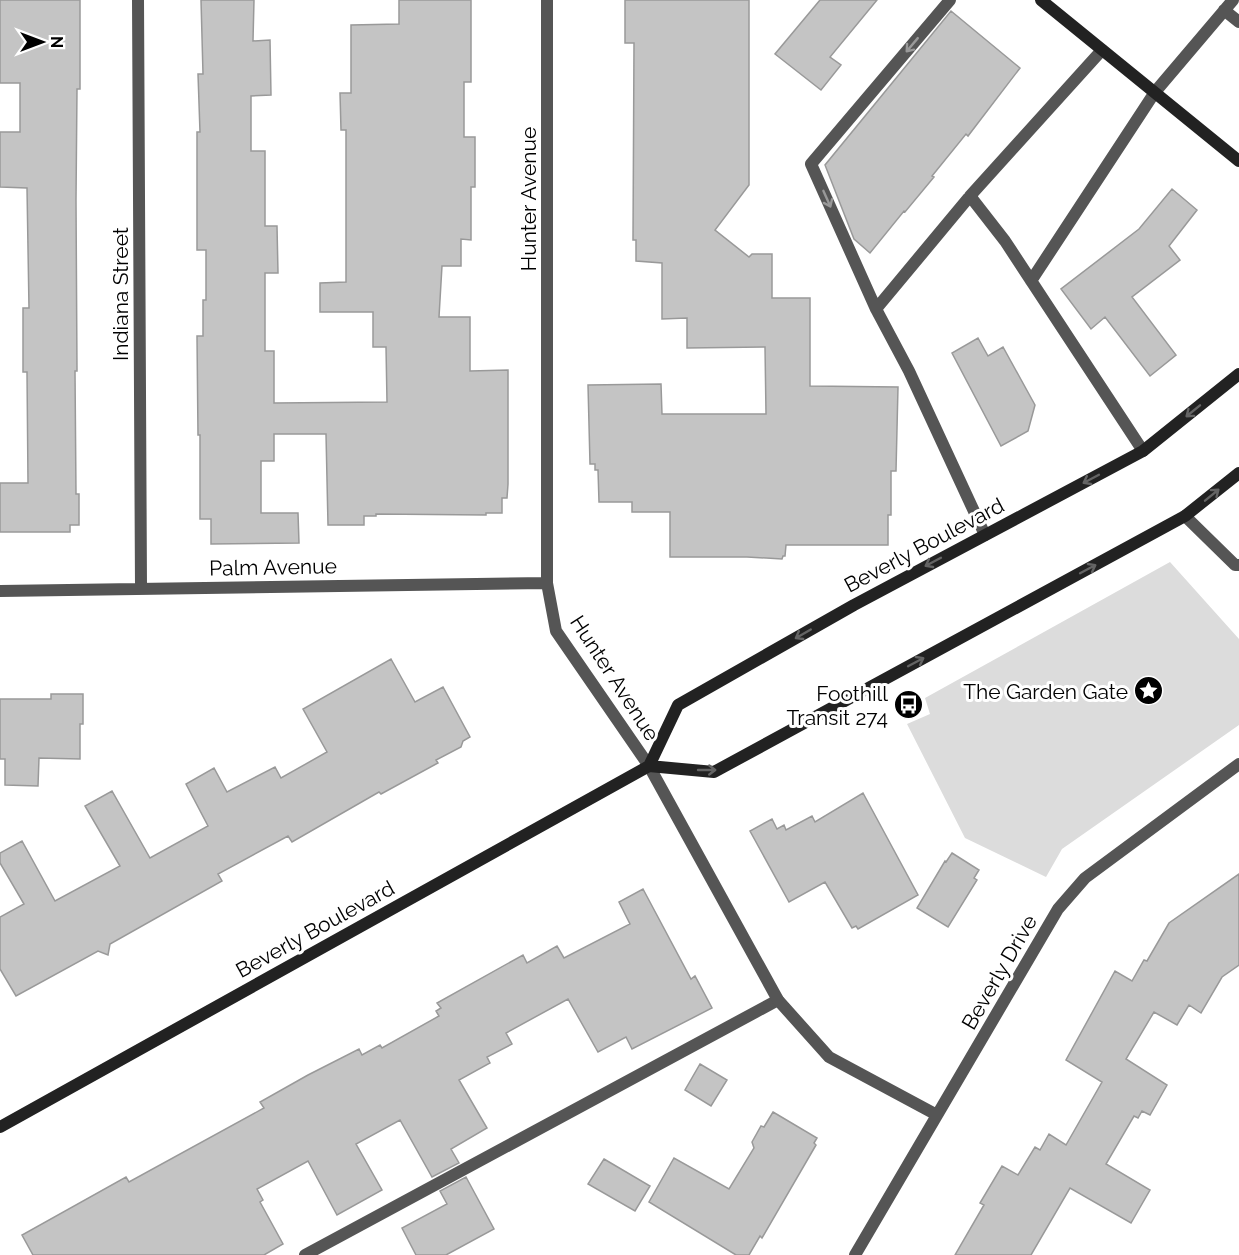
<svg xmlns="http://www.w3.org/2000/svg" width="1239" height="1255" font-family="Raleway,sans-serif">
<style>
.green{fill:#dcdcdc}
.building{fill:#c4c4c4;stroke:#999;stroke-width:1.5}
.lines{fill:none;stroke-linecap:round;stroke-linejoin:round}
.service{stroke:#555;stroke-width:12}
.minor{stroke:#555;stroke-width:12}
.tertiary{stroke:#555;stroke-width:12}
.secondary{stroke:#222;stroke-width:12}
.oneway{stroke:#999}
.oneway2{stroke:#646464}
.labels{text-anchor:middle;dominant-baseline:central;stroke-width:6;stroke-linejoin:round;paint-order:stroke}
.street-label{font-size:21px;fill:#000;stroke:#fff}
.poi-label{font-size:21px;fill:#000;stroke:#fff;text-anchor:end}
</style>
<rect width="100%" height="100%" fill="#fff"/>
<path class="green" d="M1170 562 1239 639V725L1062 849 1046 877 965 838 907 724 930 714 925 698Z"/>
<path class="building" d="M0 0H80V89H77L76 200 77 371H75L76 494H79V525H70V532H0V483H28L27 372H23V308H29L27 188 0 187V132H20V83H0Z
M201 0H254L253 41 270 40 271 95 251 96V151H265V226H277L278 273H265V351H274V403L387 402 386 347H373V312H320V283L346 282V130H341L340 93H351V25L399 24V0H471V82H464V137H475V187H471V240L461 239V266H442L439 317H470V371L508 370V484L507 498H502V513H486V515L376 514V516H364V525H328L326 434H274V461H261V513H298L299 543 211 544V519H200V435H198L197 336H203V300H206V250H197V132H200L198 74H203Z
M625 0H749V185L715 230 749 257 752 254H772V298H810V386L898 387 896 471H891V515H888V545H786L785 556H783L782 559 747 557H670V512H632V502H599L598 470H595V464H590L588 385 661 384 662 414H766L765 347 687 348V318L662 319V263L636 261V240H633L634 43H625Z
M820 0H877L830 57 841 65 821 90 775 54Z
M951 11 1020 68 968 136 966 134 932 176 934 177 905 212 904 211 870 253 854 239 825 165Z
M1172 189 1197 210 1169 246 1180 260 1132 297 1176 355 1150 376 1105 317 1091 329 1061 289 1139 229Z
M978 338 988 356 1003 347 1035 405 1028 431 1001 446 952 353Z
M391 659 415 702 443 687 470 737 463 741 461 747 436 760 438 763 381 794 379 792 292 842 288 836 218 874 222 881 110 944 108 955 98 951 16 996 0 969V917L24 904 0 863V853L22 841 55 901 120 866 85 806 112 791 150 858 208 826 186 784 214 768 227 792 275 767 281 778 327 752 303 709Z
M51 694H83V724H80V759L39 758 38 786 5 785V759H0V699H51Z
M863 793 918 895 858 929 856 926 852 928 825 882 789 902 750 831 772 819 777 829 784 825 786 830 812 816 815 822Z
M952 853 979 870 974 878 977 880 948 927 917 908 945 861 946 862Z
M1239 874V965L1222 977 1201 1013 1189 1005 1177 1025 1154 1012 1126 1059 1167 1085 1150 1115 1142 1111 1138 1118 1134 1116 1106 1164 1150 1190 1131 1223 1070 1188 1031 1255H955L984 1205 980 1203 1002 1166 1018 1175 1035 1147 1040 1150 1049 1134 1066 1145 1102 1082 1066 1060 1115 971 1132 981 1144 960 1147 961 1169 923Z
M643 889 691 979 695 976 712 1008 632 1049 626 1037 598 1052 568 999 506 1033 512 1044 487 1057 490 1063 459 1080 487 1128 451 1149 459 1163 432 1177 400 1120 356 1144 382 1190 337 1215 308 1161 257 1189 263 1200 260 1202 283 1244 264 1255H33L22 1235 126 1177 129 1182 264 1108 260 1102 308 1075 359 1049 362 1055 380 1045 382 1048 439 1016 436 1011 441 1008 437 1003 523 955 527 963 557 946 564 958 630 924 619 902Z
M700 1064 727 1080 711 1106 685 1090Z
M773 1112 817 1138 814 1143 816 1145 762 1238 760 1236 749 1255H736L649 1202 674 1158 729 1189 754 1148 752 1142 761 1126 764 1127Z
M604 1159 650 1186 635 1211 588 1184Z
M466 1177 494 1229 446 1255H416L402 1228 447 1204 440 1191Z"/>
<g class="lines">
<path class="service" d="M950 0 811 164 876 309 909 371 985 535
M1224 10 1239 22
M970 196 1005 241 1143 451
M1031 281 1155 92 1233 0
M876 309 970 196 1102 50
M1185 516 1235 565H1239
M305 1255 778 1000"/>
<path class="minor" d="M138 0 141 588
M547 0V583L556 631 649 766
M0 591 547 583"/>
<path class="tertiary" d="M649 766 778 1000 829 1057 937 1115
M855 1255 1058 909 1085 878 1239 764"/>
<path class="secondary" d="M1041 0 1239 161
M649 766 678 705 854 605 1143 451 1239 374
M0 1127 649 766 714 772 1185 516 1239 473"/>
</g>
<defs><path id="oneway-shaft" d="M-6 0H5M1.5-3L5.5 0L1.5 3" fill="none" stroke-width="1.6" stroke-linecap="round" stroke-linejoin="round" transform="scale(1.5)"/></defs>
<g class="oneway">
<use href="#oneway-shaft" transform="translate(912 45) rotate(130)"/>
<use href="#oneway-shaft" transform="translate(827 199) rotate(66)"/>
</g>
<g class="oneway2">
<use href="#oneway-shaft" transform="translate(1193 411) rotate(141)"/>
<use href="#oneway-shaft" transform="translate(1091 479) rotate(152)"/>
<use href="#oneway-shaft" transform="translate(1212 495) rotate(-39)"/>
<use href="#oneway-shaft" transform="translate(933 562) rotate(152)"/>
<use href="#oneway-shaft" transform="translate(1088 569) rotate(-28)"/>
<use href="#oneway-shaft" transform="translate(803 634) rotate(150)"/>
<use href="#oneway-shaft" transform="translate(916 662) rotate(-28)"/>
<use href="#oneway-shaft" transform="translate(707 770)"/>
</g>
<defs>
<symbol id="sight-disc" viewBox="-11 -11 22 22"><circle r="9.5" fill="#000" stroke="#fff"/><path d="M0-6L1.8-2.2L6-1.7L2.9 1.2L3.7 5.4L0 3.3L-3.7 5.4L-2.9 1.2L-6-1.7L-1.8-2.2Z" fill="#fff"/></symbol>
<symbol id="bus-disc" viewBox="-11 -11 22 22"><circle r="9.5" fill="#000" stroke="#fff"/><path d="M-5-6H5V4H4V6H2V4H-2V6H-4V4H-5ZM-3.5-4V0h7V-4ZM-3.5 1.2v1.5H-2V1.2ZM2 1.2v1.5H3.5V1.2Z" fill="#fff"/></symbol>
</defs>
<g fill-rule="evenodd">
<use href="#sight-disc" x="1132" y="674" width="33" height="33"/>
<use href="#bus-disc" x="892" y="688" width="33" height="33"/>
</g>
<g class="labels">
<g class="street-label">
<text transform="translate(528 199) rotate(-90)">Hunter Avenue</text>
<text transform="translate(120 294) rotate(-90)">Indiana Street</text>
<text transform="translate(924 545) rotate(-28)">Beverly Boulevard</text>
<text transform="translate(273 567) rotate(-1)">Palm Avenue</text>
<text transform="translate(615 678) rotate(57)">Hunter Avenue</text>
<text transform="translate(315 929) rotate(-29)">Beverly Boulevard</text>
<text transform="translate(999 972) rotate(-60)">Beverly Drive</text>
</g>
<g class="poi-label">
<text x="1128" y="691">The Garden Gate</text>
<text x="888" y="693">Foothill<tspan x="888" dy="24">Transit 274</tspan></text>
</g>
</g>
<g transform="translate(42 42) rotate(90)" stroke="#ffffff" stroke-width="4.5" paint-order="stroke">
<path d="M0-4.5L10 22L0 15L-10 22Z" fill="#000000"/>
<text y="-9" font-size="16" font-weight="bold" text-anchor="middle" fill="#000000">N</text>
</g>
</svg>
